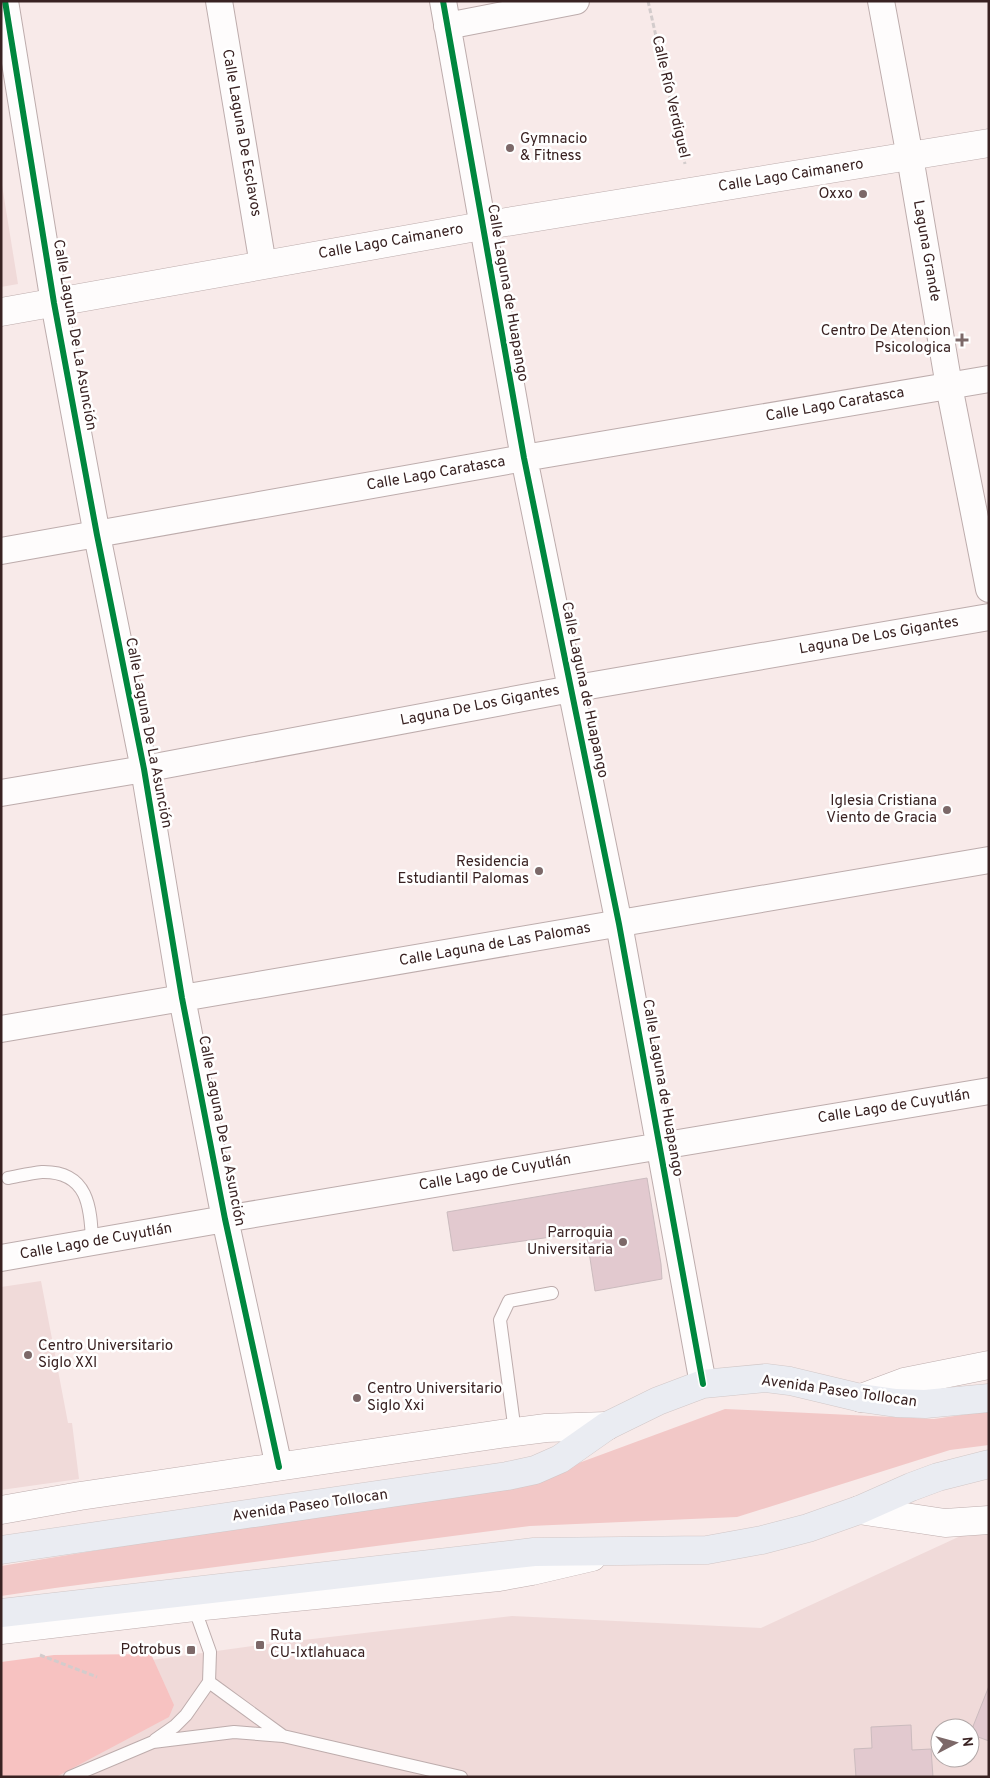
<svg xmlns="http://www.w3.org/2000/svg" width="990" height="1778" font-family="Overpass,sans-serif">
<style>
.built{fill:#f0dad9;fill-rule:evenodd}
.green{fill:#f2c8c7}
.forest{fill:#f7c2c1}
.building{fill:#e2c9cf;stroke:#cbbbbe}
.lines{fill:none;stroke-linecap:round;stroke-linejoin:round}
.service-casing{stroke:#bdacac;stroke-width:14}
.minor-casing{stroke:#bdacac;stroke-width:28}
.tertiary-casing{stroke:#bdacac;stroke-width:29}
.secondary-casing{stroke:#bdacac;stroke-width:29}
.trunk-casing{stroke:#d1c7c7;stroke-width:29}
.path{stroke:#d3cccc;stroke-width:3;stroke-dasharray:5 2.5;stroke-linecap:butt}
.service{stroke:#fefcfc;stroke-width:12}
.minor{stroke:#fefcfc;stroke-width:26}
.tertiary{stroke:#fefcfc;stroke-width:28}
.secondary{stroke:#fefcfc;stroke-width:28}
.trunk{stroke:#eaecf2;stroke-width:28}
.cycleway-casing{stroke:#fff;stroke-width:9}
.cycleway{stroke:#00873e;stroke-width:6}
.poi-dot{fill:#7c6868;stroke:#fff;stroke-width:2}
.labels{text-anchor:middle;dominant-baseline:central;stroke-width:5;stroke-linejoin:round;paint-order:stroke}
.street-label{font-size:15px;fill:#392222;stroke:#fff}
.poi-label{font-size:15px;fill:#392222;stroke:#fff;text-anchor:end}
</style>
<rect width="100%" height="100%" fill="#f8eae9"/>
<path class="built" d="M1 179 18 284 1 287Z
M41 1281 68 1423H72L79 1479 1 1490V1287Z
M989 1530V1777H1V1681L260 1645 512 1616 761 1628 967 1533ZM940 1728H970V1758H940Z"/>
<path class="green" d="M725 1409 934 1419 989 1411V1445L950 1450 737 1517 530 1526 55 1588 1 1596V1566L538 1478Z"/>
<path class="forest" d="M151 1654 174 1705 169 1717 56 1777H1V1662L54 1655Z"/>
<path class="building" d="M647 1178 661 1264 662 1279 595 1291 586 1232 453 1251 447 1212Z
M989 1686V1741L970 1734Z
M911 1725 912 1750 931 1749 933 1777H856L854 1749 872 1748 871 1727Z"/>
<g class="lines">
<defs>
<path id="service" d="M8 1178C19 1176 31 1173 42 1172 88 1171 91 1207 92 1243
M515 1432 500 1320 509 1301 552 1293
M209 1682 283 1736 461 1777
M155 1740 175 1726 186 1715 209 1682 210 1652 194 1607
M70 1777 153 1742 234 1732 283 1736"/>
<path id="minor" d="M5 1 54 303 97 535 144 769 182 998 225 1219 279 1467
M219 1 263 265
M443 1 524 458 619 924 703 1384
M881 1 910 157 949 386 989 589
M447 26 576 1
M1 551 524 458 989 379
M1 793 144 769 571 689 989 617
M1 1029 989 860
M1 1258 225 1219 989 1091"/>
<path id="tertiary" d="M1 312 482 226 989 143"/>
<path id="secondary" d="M861 1398 904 1382 989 1365
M1 1510 80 1496 500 1434 546 1428 607 1426
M859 1510 945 1523 989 1520
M1 1630 194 1607 499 1577 532 1571 592 1557"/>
<path id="trunk" d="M1 1550 507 1476 535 1470 560 1459 607 1426 658 1401 703 1384 766 1378 790 1381 861 1398 896 1403 925 1404 989 1398
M1 1613 534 1552 707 1550 762 1540 808 1528 859 1510 911 1487 938 1477 989 1464"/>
</defs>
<use href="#service" class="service-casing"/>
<use href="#minor" class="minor-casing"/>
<use href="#tertiary" class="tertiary-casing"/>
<use href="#secondary" class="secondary-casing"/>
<use href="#trunk" class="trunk-casing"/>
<path class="path" d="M648 1 685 164
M40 1655 97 1677"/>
<use href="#service" class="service"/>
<use href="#minor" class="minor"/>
<use href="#tertiary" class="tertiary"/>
<use href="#secondary" class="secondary"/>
<use href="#trunk" class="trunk"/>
<defs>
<path id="cycleway" d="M5 1 54 303 97 535 144 769 182 998 225 1219 279 1467
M443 1 524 458 619 924 703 1384"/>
</defs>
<use href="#cycleway" class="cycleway-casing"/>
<use href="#cycleway" class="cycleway"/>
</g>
<g class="poi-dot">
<circle cx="510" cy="148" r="5"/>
<circle cx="863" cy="194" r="5"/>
<path d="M959.5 332.5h5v5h5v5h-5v5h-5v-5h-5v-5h5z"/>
<circle cx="947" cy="810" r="5"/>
<circle cx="539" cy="871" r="5"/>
<circle cx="623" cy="1242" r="5"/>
<circle cx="28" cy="1355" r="5"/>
<circle cx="357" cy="1398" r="5"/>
<rect x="255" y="1640" width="10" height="10" rx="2.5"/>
<rect x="186" y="1645" width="10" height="10" rx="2.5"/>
</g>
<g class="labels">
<g class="street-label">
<text transform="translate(670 97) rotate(77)">Calle Río Verdiguel</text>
<text transform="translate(241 133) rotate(80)">Calle Laguna De Esclavos</text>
<text transform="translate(791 176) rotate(-9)">Calle Lago Caimanero</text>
<text transform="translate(391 242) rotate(-10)">Calle Lago Caimanero</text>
<text transform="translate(926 251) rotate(80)">Laguna Grande</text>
<text transform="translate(507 293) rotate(80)">Calle Laguna de Huapango</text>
<text transform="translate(74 335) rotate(80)">Calle Laguna De La Asunción</text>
<text transform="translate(835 405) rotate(-10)">Calle Lago Caratasca</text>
<text transform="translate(436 474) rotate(-10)">Calle Lago Caratasca</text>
<text transform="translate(879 636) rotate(-10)">Laguna De Los Gigantes</text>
<text transform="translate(584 690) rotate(78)">Calle Laguna de Huapango</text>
<text transform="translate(480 706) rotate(-11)">Laguna De Los Gigantes</text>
<text transform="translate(148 733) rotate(79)">Calle Laguna De La Asunción</text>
<text transform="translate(495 945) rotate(-10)">Calle Laguna de Las Palomas</text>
<text transform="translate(662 1088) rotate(80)">Calle Laguna de Huapango</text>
<text transform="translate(894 1107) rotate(-9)">Calle Lago de Cuyutlán</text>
<text transform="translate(221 1131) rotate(79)">Calle Laguna De La Asunción</text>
<text transform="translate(495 1173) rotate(-10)">Calle Lago de Cuyutlán</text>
<text transform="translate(96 1242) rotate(-10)">Calle Lago de Cuyutlán</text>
<text transform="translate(839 1392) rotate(8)">Avenida Paseo Tollocan</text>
<text transform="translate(310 1506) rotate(-8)">Avenida Paseo Tollocan</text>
</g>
<g class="poi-label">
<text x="520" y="139" text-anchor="start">Gymnacio<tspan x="520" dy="17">&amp; Fitness</tspan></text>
<text x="853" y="194">Oxxo</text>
<text x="951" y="331">Centro De Atencion<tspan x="951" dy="17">Psicologica</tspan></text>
<text x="937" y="801">Iglesia Cristiana<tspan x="937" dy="17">Viento de Gracia</tspan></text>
<text x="529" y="862">Residencia<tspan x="529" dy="17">Estudiantil Palomas</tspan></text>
<text x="613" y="1233">Parroquia<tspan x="613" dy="17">Universitaria</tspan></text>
<text x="38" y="1346" text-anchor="start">Centro Universitario<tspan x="38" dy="17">Siglo XXI</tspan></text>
<text x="367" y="1389" text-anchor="start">Centro Universitario<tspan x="367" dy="17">Siglo Xxi</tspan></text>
<text x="270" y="1636" text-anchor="start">Ruta<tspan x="270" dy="17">CU-Ixtlahuaca</tspan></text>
<text x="181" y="1650">Potrobus</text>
</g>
</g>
<rect width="990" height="1778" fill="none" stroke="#392222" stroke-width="5"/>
<g transform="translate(955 1743) rotate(84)"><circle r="24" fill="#ffffff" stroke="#b0a7a7"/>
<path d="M0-4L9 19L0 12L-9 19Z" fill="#7c6868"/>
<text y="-8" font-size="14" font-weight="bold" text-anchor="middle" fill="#392222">N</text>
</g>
</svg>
